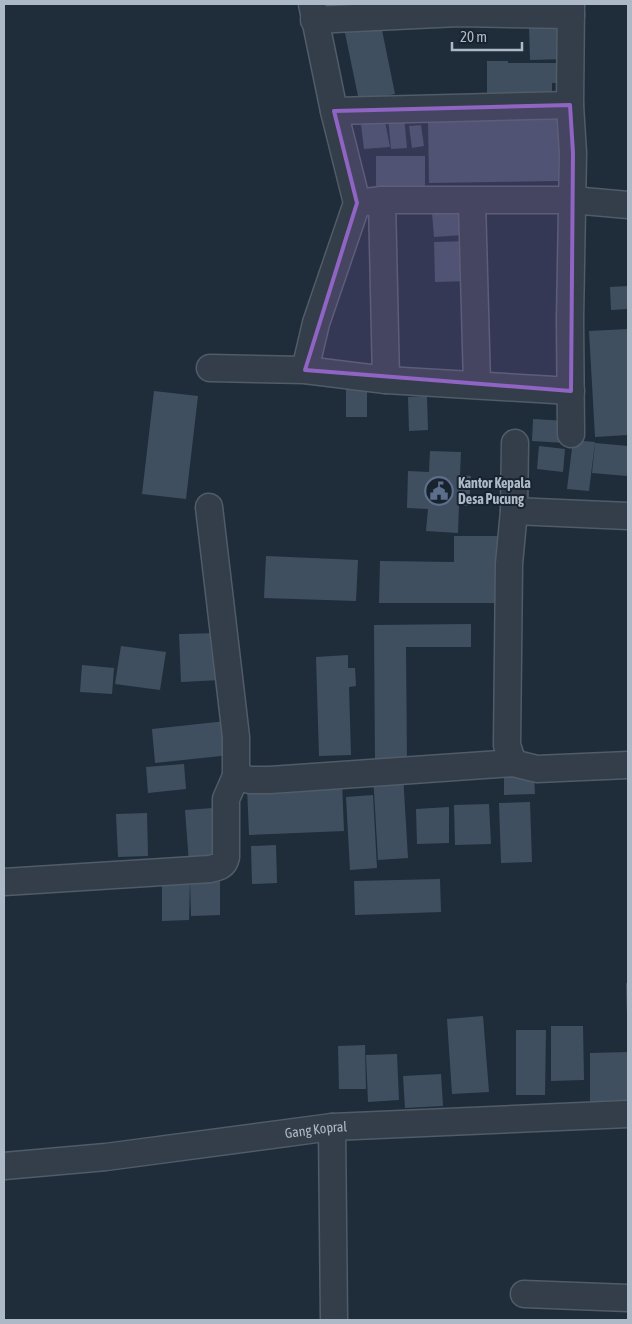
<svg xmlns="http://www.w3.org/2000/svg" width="632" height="1324" font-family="'Asap Condensed',sans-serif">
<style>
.building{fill:#404f5f}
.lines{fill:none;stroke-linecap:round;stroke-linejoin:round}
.minor-casing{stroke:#505c68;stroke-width:29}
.minor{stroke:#333e4a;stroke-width:26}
.marked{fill:#8f64c2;fill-opacity:0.2;stroke:#8f64c2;stroke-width:4;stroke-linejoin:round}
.labels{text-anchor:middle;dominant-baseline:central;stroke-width:4;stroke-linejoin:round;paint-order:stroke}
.poi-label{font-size:14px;font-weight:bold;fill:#adb9c7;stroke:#18232f;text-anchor:start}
.street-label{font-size:14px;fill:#adb9c7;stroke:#18232f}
</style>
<rect width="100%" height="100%" fill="#1f2d3a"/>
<path class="building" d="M381 25 395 94 359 101 345 33Z
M566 25 567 59 530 60 529 26Z
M487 61H508V63H560L561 83H552V97L487 95Z
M384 116 390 147 364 149 361 125 365 124 364 118Z
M404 116 407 148 391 149 388 118Z
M561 118 562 181 429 183 428 121Z
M421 125 424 146 412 148 409 126Z
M376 156H425V190L376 191Z
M461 212 463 235 434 237 432 213Z
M468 241 470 281 435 282 434 242Z
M628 286V309L611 310 610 287Z
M628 329V435L595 437 589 331Z
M346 388 367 389V417H346Z
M154 391 198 396 186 499 142 494Z
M427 396 428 430 409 431 408 397Z
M533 419 567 421 565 443 532 441Z
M573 440 595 442 589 491 567 489Z
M595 443 628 446 627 476 592 473Z
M539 446 565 449 563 472 537 469Z
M430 451 461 452 460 475 471 476 469 506 459 505 458 533 426 531 428 509 407 508 408 471 429 472Z
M454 536H502L501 603H379L380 561 454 562Z
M266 556 358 560 356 601 264 598Z
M471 624V647H406L407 763 375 764 374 625Z
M220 633 221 680 181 682 179 634Z
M121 646 166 652 160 690 115 684Z
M348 655V668H355L356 686 349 687 351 755 319 756 316 657Z
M82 665 114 668 112 694 80 692Z
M226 721 230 755 155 763 152 729Z
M184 764 186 789 148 793 146 767Z
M403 774 408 858 378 860 373 775Z
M534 774 535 794 504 795V775Z
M342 782 344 831 249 835 247 787Z
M373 795 377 868 350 870 346 797Z
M530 802 532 862 501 863 499 803Z
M489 804 491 844 455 845 454 805Z
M449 807V843L417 844 416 809Z
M213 808 217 860 189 863 185 810Z
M147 813 148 856 118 857 116 814Z
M276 845 277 883 252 884 251 846Z
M220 877V915L191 916 190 878Z
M440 879 441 912 355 915 354 881Z
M190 880 189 920 162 921V881Z
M626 983H628V1017H627Z
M483 1016 489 1092 452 1094 447 1019Z
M551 1026H583L584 1080 551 1081Z
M516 1030H546L545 1095H516Z
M365 1045 366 1089H339L338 1046Z
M628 1052V1107H590V1053Z
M397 1054 399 1100 368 1102 366 1055Z
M441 1074 443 1106 405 1108 403 1076Z"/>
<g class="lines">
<defs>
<g id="minor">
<path d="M314 20 458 13 571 15"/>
<path d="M334 111 570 105"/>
<path d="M382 200 386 380"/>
<path d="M472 201 477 384"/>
<path d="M357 203 382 200H572L628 205"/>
<path d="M210 368 305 370 386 380 571 391"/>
<path d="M305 370 316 323 357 203 334 111 312 4"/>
<path d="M571 434 570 320 573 153 570 105 571 4"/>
<path d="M209 507 236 737V776L250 780H270L513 763 537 769 628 765"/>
<path d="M514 511 628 516"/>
<path d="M513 763 507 745 509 564 514 511 515 443"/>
<path d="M4 882 210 869C219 867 224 866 226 857V799L236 776"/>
<path d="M332 1127 334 1320"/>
<path id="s1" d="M4 1166 106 1157 332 1127 628 1114"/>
<path d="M524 1294 628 1298"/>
</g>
</defs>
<use href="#minor" class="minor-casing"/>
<use href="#minor" class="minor"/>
</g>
<path class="marked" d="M570 105 573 153 571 391 305 370 357 203 334 111Z"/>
<defs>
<symbol id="civic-ring" viewBox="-11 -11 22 22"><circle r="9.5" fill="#18232f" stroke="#5c6f8a" stroke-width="1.5"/><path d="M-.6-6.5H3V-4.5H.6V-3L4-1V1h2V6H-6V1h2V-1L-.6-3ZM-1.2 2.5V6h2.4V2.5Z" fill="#5c6f8a"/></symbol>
</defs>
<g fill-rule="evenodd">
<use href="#civic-ring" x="423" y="475" width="32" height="32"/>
</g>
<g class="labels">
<g class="poi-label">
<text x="458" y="483">Kantor Kepala<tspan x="458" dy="16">Desa Pucung</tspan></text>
</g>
<g class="street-label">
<text stroke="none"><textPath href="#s1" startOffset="314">Gang Kopral</textPath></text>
</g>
</g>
<rect width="632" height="1324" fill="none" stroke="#adb9c7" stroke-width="10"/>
<path d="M452 42v8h70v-8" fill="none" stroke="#adb9c7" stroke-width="2.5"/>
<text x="460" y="42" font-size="15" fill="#adb9c7" stroke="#18232f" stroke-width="4" paint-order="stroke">20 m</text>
</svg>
